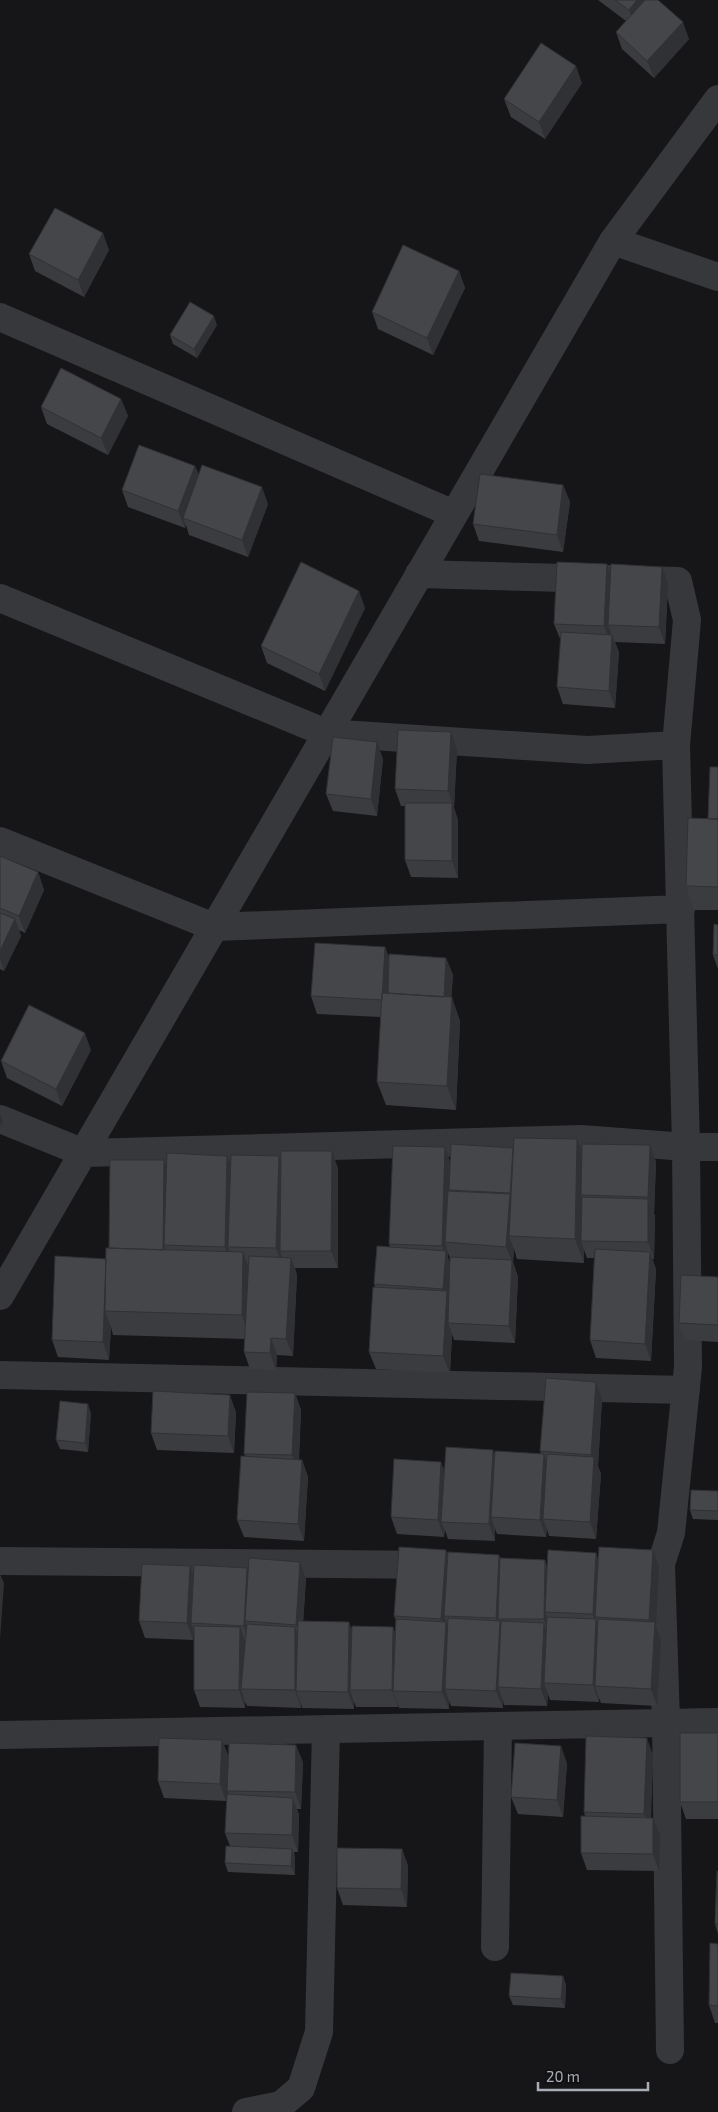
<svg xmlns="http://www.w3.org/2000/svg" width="718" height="2112" font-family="'Exo 2',sans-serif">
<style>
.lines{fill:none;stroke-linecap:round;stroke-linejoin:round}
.minor{stroke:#37383c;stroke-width:28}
.wall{fill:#3b3c40;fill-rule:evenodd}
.shaded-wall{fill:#303134}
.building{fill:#45464a;stroke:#303134}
</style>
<rect width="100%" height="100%" fill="#161618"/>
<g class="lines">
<path class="minor" d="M613 241 718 277
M0 317 454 514
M419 574 678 581 687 620 676 745 686 1147 688 1367 671 1533 661 1564 666 1723 670 2050
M0 598 326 733 587 750 676 745
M0 841 214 927 681 909
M0 1119 84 1153 581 1139 686 1147H718
M0 1296 613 241 718 99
M0 1375 686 1390
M0 1561 436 1565
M0 1735 718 1722
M495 1947 498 1726
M246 2112 281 2105 301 2088 319 2032 326 1729"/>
</g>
<path class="wall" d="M598 0H658L689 39 654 78 622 49 616 32 626 21Z
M582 83 545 139 511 117 504 99Z
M109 250 84 297 35 271 29 254Z
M459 271 465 288 433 355 378 329 372 312Z
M217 325 197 358 173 344 170 335Z
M121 399 128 416 108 455 47 424 41 407Z
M195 466 199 475 268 504 248 557 189 535 186 525 185 528 128 507 122 490Z
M563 485 570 502 563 552 479 541 473 524Z
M607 564 611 574 662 567 668 584 665 644 615 642 619 652 615 708 563 704 557 687 561 641 554 624Z
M365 608 325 691 267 663 261 646Z
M457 749 454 808 458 820V878L411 877 405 860V806H401L395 789Z
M383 759 377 816 333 811 326 794Z
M718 767V910H694L686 886 708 819Z
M0 856 38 872 44 890 25 933 19 930 21 936 4 971 0 969Z
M718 925V969L713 955Z
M385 947 389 958H446L453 975 451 997 460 1021 456 1110 386 1105 377 1082 381 1017 317 1014 311 996Z
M91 1050 62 1106 7 1078 1 1061Z
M650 1145 656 1162 654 1214 655 1216 654 1259H652L656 1269 651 1361 596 1358 590 1340 594 1258H587L584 1250V1263L517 1259 514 1249 513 1262 518 1277 515 1343 454 1340 452 1334 450 1373 376 1369 369 1352 375 1287 374 1284 390 1247 389 1244 450 1160 513 1148 581 1150ZM448 1253 450 1258V1263L448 1258Z
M279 1156 281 1162 338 1168V1268H295L297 1275 293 1356 277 1355 276 1370 250 1369 244 1352 245 1339 113 1335 111 1327 109 1360 58 1357 52 1340 106 1259 109 1248 167 1168 231 1165Z
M718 1277V1342L685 1340 679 1323Z
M596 1382 602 1399 598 1466 601 1474 596 1539 549 1536 547 1529 546 1537 497 1534 495 1529V1541L448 1539 445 1530 444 1537 397 1534 391 1517 445 1471 495 1455 541 1454 540 1451Z
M295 1393 301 1410 299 1460H302L308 1477 304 1541 244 1537 237 1520 246 1457 244 1454Z
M236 1412 234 1453 157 1450 151 1433Z
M91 1413 88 1452 60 1449 56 1440Z
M718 1491V1520L693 1519 690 1510Z
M446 1550 448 1554 499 1555 500 1558 547 1565 596 1553 598 1560 659 1567 656 1627 661 1640 657 1706 601 1703 599 1698V1702L550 1700 548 1694 547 1706 504 1705 503 1701V1708L451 1706 449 1701V1709L399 1708 398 1705V1707H356L354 1702V1709L302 1708 301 1704V1708L247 1706 245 1702V1708L200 1707 194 1690V1631L193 1640 145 1638 139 1621 194 1576 249 1571 300 1562 306 1579 303 1621 352 1629 393 1627 395 1632 396 1620 394 1616Z
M718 1733V1819H686L680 1802Z
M653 1755 651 1818 660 1835 659 1871 587 1870 581 1853 585 1816 584 1812Z
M228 1756 303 1762 301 1809H297L299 1815 298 1852H294L295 1858V1875L228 1872 225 1863 230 1846 225 1833 228 1794 227 1791 226 1801 164 1798 158 1781Z
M567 1763 563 1817 518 1814 511 1797Z
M402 1849 408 1866 407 1907 343 1905 337 1888Z
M718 1871V1934L715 1924Z
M718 1944V2023H715L709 2005Z
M563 1976 566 1985 565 2008 513 2005 509 1996Z"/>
<path class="shaded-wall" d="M637 0H656L635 27 629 10Z
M683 22 689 39 654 78 647 61Z
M576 66 582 83 545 139 539 122Z
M103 233 109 250 84 297 78 280Z
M459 271 465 288 433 355 427 338Z
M214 316 217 325 197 358 194 349Z
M121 399 128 416 108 455 101 438Z
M195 466 202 483 183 518 186 525 185 528 178 511Z
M563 485 570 502 563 552 557 535Z
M262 487 268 504 248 557 242 540Z
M607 564 613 581 608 625 611 632 610 643 604 626Z
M662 567 668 584 665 644 659 627Z
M359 591 365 608 325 691 319 674Z
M612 635 619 652 615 708 609 691Z
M451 732 457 749 454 808 448 791Z
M377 742 383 759 377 816 371 799Z
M452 803 458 820V878L452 861Z
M38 872 44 890 25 933 19 916Z
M15 919 21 936 4 971 0 959V951Z
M385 947 391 964 389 996 382 1000Z
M446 958 453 975 450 1017 444 1000Z
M452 997 460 1021 456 1110 447 1086Z
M85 1033 91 1050 62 1106 56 1089Z
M0 1114 3 1121 0 1127Z
M577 1139 586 1162 581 1195 585 1207 581 1241 584 1250V1263L575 1239Z
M650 1145 656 1162 654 1214 648 1197Z
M445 1147 451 1164 449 1190 450 1195 445 1242 448 1253V1258L452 1268 448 1323 452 1334 450 1373 443 1356 446 1299 443 1289 445 1255 442 1246Z
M332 1151 338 1168V1268L331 1251Z
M227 1156 234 1173 228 1247 232 1256 231 1264 225 1247Z
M279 1156 285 1173 280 1251 282 1257V1265L276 1248Z
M164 1160 170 1178 164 1245 169 1258 163 1251Z
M510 1194 516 1211 509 1236 514 1249 513 1262 518 1277 515 1343 509 1326 512 1261 506 1247Z
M648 1199 655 1216 654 1259 648 1242Z
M243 1252 252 1276 250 1339 242 1315Z
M650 1252 656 1269 651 1361 645 1344Z
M291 1258 297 1275 293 1356 286 1339Z
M106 1259 105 1311 111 1327 109 1360 103 1342Z
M271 1338 277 1355 276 1370 270 1353Z
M596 1382 602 1399 598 1466 601 1474 596 1539 590 1522 594 1463 591 1455Z
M295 1393 301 1410 298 1472 292 1455Z
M230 1395 236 1412 234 1453 228 1436Z
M88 1404 91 1413 88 1452 85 1443Z
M493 1450 499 1467 491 1517 495 1529V1541L489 1524Z
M544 1454 550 1471 543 1519 547 1529 546 1537 540 1520Z
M302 1460 308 1477 304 1541 298 1524Z
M441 1462 448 1479 441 1522 445 1530 444 1537 438 1520Z
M446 1550 452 1567 444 1616 448 1626 445 1689 449 1701V1709L442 1692 445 1630 441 1619Z
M653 1550 659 1567 656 1627 661 1640 657 1706 651 1689 654 1632 649 1620Z
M596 1553 602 1570 595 1617 602 1636 595 1686 599 1698V1702L593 1685 596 1624 593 1614Z
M499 1555 505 1572 498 1619 500 1623V1621L506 1638 498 1687 503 1701V1708L496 1691 499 1626 496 1618Z
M545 1560 551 1577 545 1612 550 1626V1637L544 1619Z
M300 1562 306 1579 302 1642 296 1625Z
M190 1566 196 1583 191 1623 194 1631 193 1640 187 1623Z
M247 1568 254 1585 245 1621 250 1636V1643L244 1626Z
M0 1574 4 1583 0 1639Z
M349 1622 355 1639 350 1690 354 1702V1709L348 1692Z
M544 1623 550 1640 544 1683 548 1694 547 1706 541 1689Z
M240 1627 246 1644 241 1689 245 1702V1708L239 1690Z
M295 1627 301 1644 296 1691 301 1704V1708L295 1690Z
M393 1627 399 1644 393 1691 398 1705V1707L392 1690Z
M647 1738 653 1755 650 1831 644 1814Z
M222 1740 229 1757 226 1801 220 1784Z
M296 1745 303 1762 301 1809 295 1792Z
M561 1746 567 1763 563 1817 557 1800Z
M293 1798 299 1815 298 1852 292 1835Z
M653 1818 660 1835 659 1871 653 1854Z
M292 1849 295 1858V1875L291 1866Z
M402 1849 408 1866 407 1907 401 1889Z
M563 1976 566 1985 565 2008 561 1999Z"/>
<path class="building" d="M615 0H637L629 10Z
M645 0H658L683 22 647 61 616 32Z
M541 43 576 66 539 122 504 99Z
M55 208 103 233 78 280 29 254Z
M403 245 459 271 427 338 372 312Z
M190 302 214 316 194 349 170 335Z
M61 368 121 399 101 438 41 407Z
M139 445 195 466 178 511 122 490Z
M202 465 262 487 242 540 183 518Z
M480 474 563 485 557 535 473 524Z
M301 562 359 591 319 674 261 646Z
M557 562 607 564 604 626 554 624Z
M611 564 662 567 659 627 608 625Z
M561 632 612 635 609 691 557 687Z
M398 730 451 732 448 791 395 789Z
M333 737 377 742 371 799 326 794Z
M710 767H718V819H708Z
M405 803H452V861L405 860Z
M688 818 718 819V887L686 886Z
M0 856 38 872 19 916 0 908Z
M0 913 15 919 0 951Z
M714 924 718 925V955H713Z
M315 943 385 947 382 1000 311 996Z
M389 954 446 958 444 997 388 993Z
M382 993 452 997 447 1086 377 1082Z
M29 1005 85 1033 56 1089 1 1061Z
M514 1138 577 1139 575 1239 509 1236Z
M451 1144 513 1148 510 1193 449 1190Z
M582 1144 650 1145 648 1197 581 1195Z
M393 1146 445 1147 442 1246 389 1244Z
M281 1151H332L331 1251H280Z
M167 1153 227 1156 225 1247 164 1245Z
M231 1155 279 1156 276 1248 228 1247Z
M110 1160H164L163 1250 109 1248Z
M448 1191 510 1194 506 1247 445 1242Z
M582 1197 648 1199V1242L581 1241Z
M377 1246 446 1251 443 1289 374 1284Z
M106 1248 243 1252 242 1315 105 1311Z
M595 1249 650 1252 645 1344 590 1340Z
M55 1256 106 1259 103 1342 52 1340Z
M249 1256 291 1258 286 1339 271 1338 270 1353 244 1352Z
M450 1257 512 1260 509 1326 448 1323Z
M681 1275 718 1277V1325L679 1323Z
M373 1287 447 1291 443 1356 369 1352Z
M546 1378 596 1382 591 1455 540 1451Z
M153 1391 230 1395 228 1436 151 1433Z
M247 1392 295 1393 292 1455 244 1454Z
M60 1401 88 1404 85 1443 56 1440Z
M446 1447 493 1450 489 1524 441 1522Z
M495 1451 544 1454 540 1520 491 1517Z
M547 1454 594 1457 590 1522 543 1519Z
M241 1456 302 1460 298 1524 237 1520Z
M394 1459 441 1462 438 1520 391 1517Z
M691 1490 718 1491V1511L690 1510Z
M399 1547 446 1550 441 1619 394 1616Z
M599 1547 653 1550 649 1620 595 1617Z
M548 1550 596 1553 593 1614 545 1612Z
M448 1552 499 1555 496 1618 444 1616Z
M249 1558 300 1562 296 1625 245 1621Z
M500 1558 545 1560 544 1619H498Z
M142 1564 190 1566 187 1623 139 1621Z
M194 1565 247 1568 244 1626 191 1623Z
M547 1617 596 1619 593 1685 544 1683Z
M448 1618 500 1621 496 1691 445 1689Z
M396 1619 446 1622 442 1692 393 1691Z
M598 1619 655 1622 651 1689 595 1686Z
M298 1621 349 1622 348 1692 296 1691Z
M501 1621 544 1623 541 1689 498 1687Z
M247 1624 295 1627V1690L241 1689Z
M194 1626 240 1627 239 1690H194Z
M352 1626 393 1627 392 1690H350Z
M680 1733H718V1802H680Z
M586 1736 647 1738 644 1814 584 1812Z
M159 1738 222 1740 220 1784 158 1781Z
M229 1743 296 1745 295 1792 227 1791Z
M515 1743 561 1746 557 1800 511 1797Z
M227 1794 293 1798 292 1835 225 1833Z
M581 1816 653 1818V1854L581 1853Z
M226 1846 292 1849 291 1866 225 1863Z
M337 1848 402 1849 401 1889 337 1888Z
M717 1871H718V1924H715Z
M710 1943 718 1944V2006L709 2005Z
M511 1973 563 1976 561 1999 509 1996Z"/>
<path d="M538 2082v8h110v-8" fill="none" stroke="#a9aeb6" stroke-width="2.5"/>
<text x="546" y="2082" font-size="15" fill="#a9aeb6" stroke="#111113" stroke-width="4" paint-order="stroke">20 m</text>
</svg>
